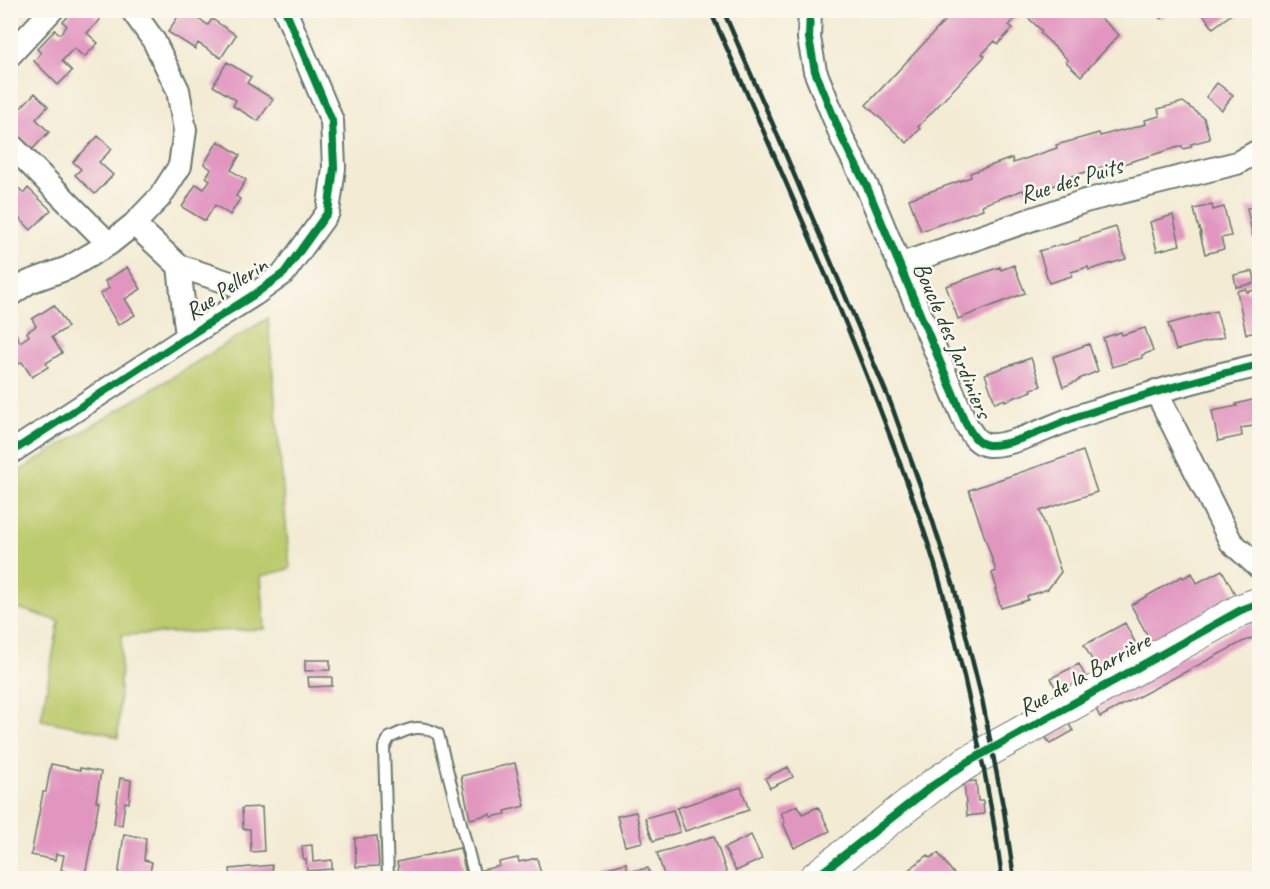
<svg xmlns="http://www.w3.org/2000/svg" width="1270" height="889" font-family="Caveat,sans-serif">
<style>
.green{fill:#bccb6d;stroke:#6e8450;stroke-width:1.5}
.building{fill:#e196c0}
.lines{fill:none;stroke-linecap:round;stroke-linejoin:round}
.lane-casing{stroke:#697a6c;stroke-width:14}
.street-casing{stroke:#697a6c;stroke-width:26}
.secondary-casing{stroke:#697a6c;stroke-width:34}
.lane{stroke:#fff;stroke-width:10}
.street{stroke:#fff;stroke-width:22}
.secondary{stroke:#fff;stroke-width:32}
.rail{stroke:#1f3d34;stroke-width:4.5}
.cycleway-casing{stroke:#fbf7ec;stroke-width:11}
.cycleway{stroke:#00873e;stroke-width:8}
.labels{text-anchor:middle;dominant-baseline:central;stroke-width:5;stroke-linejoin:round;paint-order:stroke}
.street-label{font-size:24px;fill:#1f3d34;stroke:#fbf7ec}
</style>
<rect width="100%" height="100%" fill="#fbf7ec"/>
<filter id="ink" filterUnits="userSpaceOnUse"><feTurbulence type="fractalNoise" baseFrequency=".0167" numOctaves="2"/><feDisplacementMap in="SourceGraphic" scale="12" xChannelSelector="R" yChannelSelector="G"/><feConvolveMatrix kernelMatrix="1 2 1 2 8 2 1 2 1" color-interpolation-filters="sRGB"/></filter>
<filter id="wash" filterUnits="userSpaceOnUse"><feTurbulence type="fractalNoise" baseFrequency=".008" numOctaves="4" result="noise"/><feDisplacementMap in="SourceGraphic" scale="24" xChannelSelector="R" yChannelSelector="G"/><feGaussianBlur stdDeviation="1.35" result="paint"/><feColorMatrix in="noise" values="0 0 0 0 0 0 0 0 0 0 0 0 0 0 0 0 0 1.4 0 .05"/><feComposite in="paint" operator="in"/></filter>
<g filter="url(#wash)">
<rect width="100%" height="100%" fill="#f3ebd4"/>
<path class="green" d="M268 318 290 569 261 576 265 629 122 635 118 738 103 732 41 720 59 621 11 606V476Z"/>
<g id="blocks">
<path class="building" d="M74 10H90L100 20 87 33 98 43 84 57 74 48 62 61 72 71 58 85 34 61 41 53 37 49 55 30 60 34 67 26 63 22Z
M182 10H185L208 25 212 19 236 35 221 58 198 43 195 49 168 32Z
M955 10H1092L1119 35 1081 76 1066 62 1068 60 1040 33 1042 31 1022 12 1009 25 1013 28 998 44 995 41 982 54 985 56 918 127 920 129 907 143 866 105Z
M1150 10H1172L1161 19Z
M1200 10H1237L1213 28Z
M10 21 18 28 10 36Z
M227 62 251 77 247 83 273 99 258 121 233 106 236 100 213 86Z
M1217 83 1233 95 1222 110 1206 97Z
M35 93 48 106 36 119 49 132 31 151 12 133 17 127 10 119Z
M1183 102 1204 118 1210 139 1191 144V147L1183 149 1182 146 1110 168 1109 165 1066 178 1067 181 1031 193 1025 194 1023 190 982 205 983 209 921 231 909 199 971 177 970 173 1012 158 1013 163 1057 148 1056 145 1078 139 1099 133 1100 136 1121 130 1122 131 1146 124 1145 120 1160 116 1158 109Z
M98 136 112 149 99 162 113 175 95 194 75 175 81 169 73 162Z
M218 141 240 155 231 170 246 180 236 196 240 199 230 215 215 205 205 221 182 207 196 184 204 189 210 180 206 177 211 169 204 164Z
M10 181 24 193 28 188 51 210 31 230 10 209Z
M1212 205 1213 210 1224 207 1231 236 1221 238 1224 249 1205 254 1200 234H1201L1200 228 1199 229 1194 209Z
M1260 206V237L1253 238 1247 208Z
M1173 215 1180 245 1157 251 1150 222Z
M1116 227 1126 259 1089 270 1088 267 1071 272 1072 276 1049 283 1039 251 1062 244 1063 245 1080 240V238Z
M1014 265 1025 293 958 319 946 286 1000 267 1001 270Z
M127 267 141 289 125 299 135 315 118 325 100 294 109 288 105 281Z
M1253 271 1256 283 1236 287 1234 275Z
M1246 289 1247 292 1259 289 1260 332 1246 334 1237 291Z
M54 305 68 327 52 337 62 353 46 363 48 367 32 377 22 362 10 369V338L16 334 20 342 29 336 27 332 36 326 32 319Z
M1216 311 1224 337 1176 350 1168 324Z
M1145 328 1153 351 1142 355V358L1112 367 1103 338 1121 332 1122 335Z
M1089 344 1098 371 1079 379 1080 380 1063 387 1053 357Z
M1031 358 1041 386 1031 389 1032 391 1005 401V399L995 403 985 374Z
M1260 398V425L1241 428 1242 436 1218 441 1212 411 1237 406 1236 404Z
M1083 451 1097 492 1040 511 1061 572 1048 589 1027 596 1028 600 1001 608 995 589H997L992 573 996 571 969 490Z
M1222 570 1236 596 1152 644 1131 605 1182 576 1183 578 1192 573 1197 583Z
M1260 620V635L1242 642 1100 717 1093 703 1236 629Z
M1125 623 1139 650 1098 671 1084 645Z
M305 660H330V670L305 671Z
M1079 664 1086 678 1058 694 1051 678Z
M308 677H332V686L309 687Z
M1066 718 1073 731 1050 744 1042 731Z
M515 763 525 806 505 811 506 814 491 817V814L470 819 461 776Z
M51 764 80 770V768L101 772 96 801 99 802 85 875 61 870 64 855 56 854 55 860 31 855 43 792H46Z
M788 767 793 777 770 788 765 778Z
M120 778 131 780 129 803 125 802 122 825 114 824Z
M976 781 978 801H983L984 814 967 816 964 782Z
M741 787 749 810 685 831 677 808Z
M798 805 802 814 818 807 830 831 794 848 783 823 785 822 781 813Z
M262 807 264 851 251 852 250 829H243L242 808Z
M673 810 680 832 653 841 645 818Z
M636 812 643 842 625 846 617 816Z
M124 834 146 838 144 860 152 862 149 878H118Z
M751 835 762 859 736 871 724 848Z
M377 836 379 866 356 867 355 838Z
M714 836 728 877 724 878H665L657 853Z
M312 845 313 862 332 860V869L307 871 306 859H303L302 846Z
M460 848 467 878H400L397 862Z
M938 853 957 878H902L908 875 906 872 924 858 928 855 930 858Z
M518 858 519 862 537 858 542 878H483L481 870 500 866 499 862Z
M626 863 628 872 648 868 651 878H605L603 869Z
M272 865 273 878H231L230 869Z
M580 871 582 878H551Z"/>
</g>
</g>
<g filter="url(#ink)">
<use href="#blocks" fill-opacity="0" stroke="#697a6c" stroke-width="1.5"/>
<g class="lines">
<defs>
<path id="lane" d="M388 878 384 748 389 738C408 729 418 723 438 734L475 878"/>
<path id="street" d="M810 10 809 38 815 71 843 140 867 187 966 424C972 434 976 443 988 445 1012 447 1055 424 1079 416 1139 396 1198 379 1260 365
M10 55 52 10
M10 144 109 244
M134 224 179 266 239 286 255 294
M899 265 1085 201 1237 163 1260 150
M179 266 187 337
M10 295 29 282 68 268 109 244 134 224 160 197 180 166 185 130 178 90 154 41 132 10
M1156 391 1231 542 1260 568
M10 453 187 337 255 294 284 273 328 212 334 168 332 121 285 10"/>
<path id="secondary" d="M815 878 932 786 968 762 1241 610 1260 603"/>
</defs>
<use href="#lane" class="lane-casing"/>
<use href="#street" class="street-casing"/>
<use href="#secondary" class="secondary-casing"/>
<use href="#lane" class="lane"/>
<use href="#street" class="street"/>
<use href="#secondary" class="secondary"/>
<path class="rail" d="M710 10C784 178 860 345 920 519 945 591 963 667 978 742 988 787 996 833 1002 878
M723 10 774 127 891 404 931 516 954 587 982 699 1004 811 1014 878"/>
<defs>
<path id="cycleway" d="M810 10 809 38 815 71 843 140 867 187 966 424C972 434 976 443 988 445 1012 447 1055 424 1079 416 1139 396 1198 379 1260 365
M10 453 187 337 255 294 284 273 328 212 334 168 332 121 285 10
M815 878 932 786 968 762 1241 610 1260 603"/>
</defs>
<use href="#cycleway" class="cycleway-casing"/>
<use href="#cycleway" class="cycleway"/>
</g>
</g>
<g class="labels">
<g class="street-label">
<text transform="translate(1071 180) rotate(-17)">Rue des Puits</text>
<text transform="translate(226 288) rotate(-34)">Rue Pellerin</text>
<text transform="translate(953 340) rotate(67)">Boucle des Jardiniers</text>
<text transform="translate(1084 674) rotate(-29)">Rue de la Barrière</text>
</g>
</g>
<rect width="1270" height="889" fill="none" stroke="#fbf7ec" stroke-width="36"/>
</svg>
